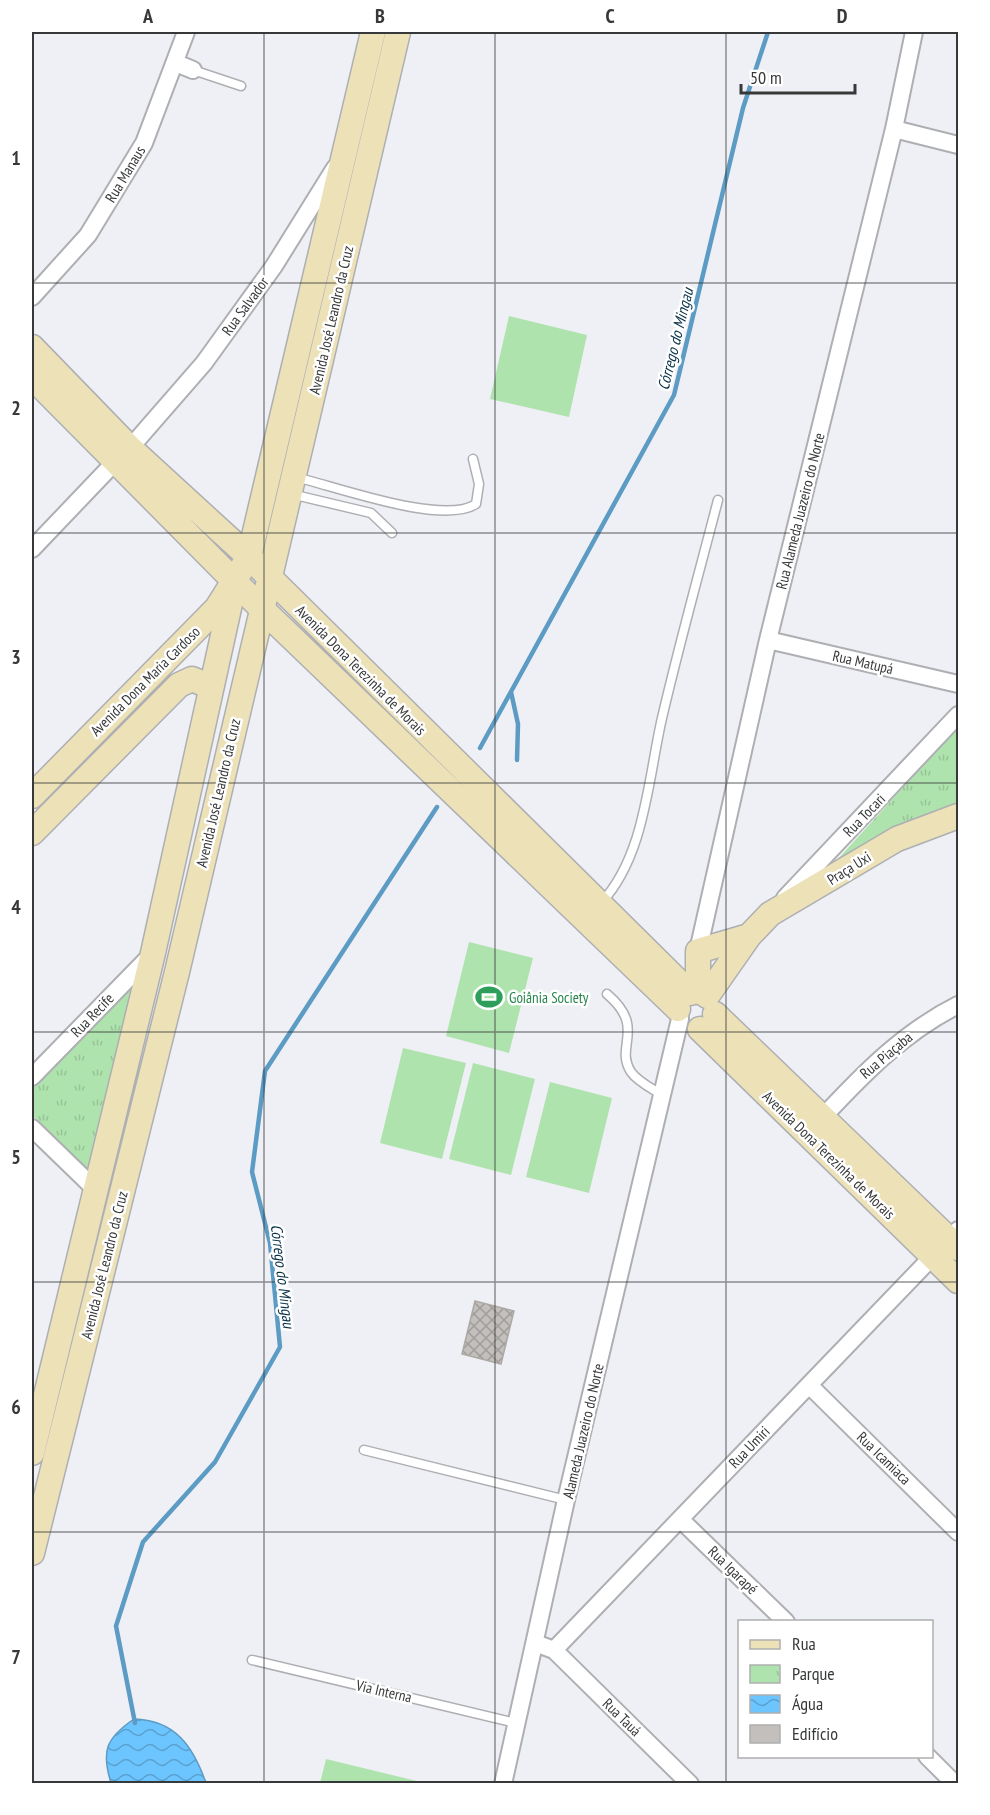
<svg xmlns="http://www.w3.org/2000/svg" width="990" height="1815" font-family="'PT Sans Narrow',sans-serif">
<style>
.park{fill:url(#park-tufts)}
.garden{fill:#afe3ad}
.water{fill:url(#water-waves);stroke:#5c9bc3;stroke-width:1.5}
.lines{fill:none;stroke-linecap:round;stroke-linejoin:round}
.stream{stroke:#5c9bc3;stroke-width:4.5}
.building{fill:url(#building-cross-hatch);stroke:#aca9a5;stroke-width:1.5}
.lane-casing{stroke:#aeafb3;stroke-width:11}
.street-casing{stroke:#aeafb3;stroke-width:20}
.secondary-casing{stroke:#aeafb3;stroke-width:27}
.lane{stroke:#fff;stroke-width:8}
.street{stroke:#fff;stroke-width:16}
.secondary{stroke:#ece1b7;stroke-width:24}
.grid{fill:none;stroke:#373839;stroke-width:1.5;stroke-opacity:0.55}
.labels{text-anchor:middle;dominant-baseline:central;stroke-width:5;stroke-linejoin:round;paint-order:stroke}
.street-label{font-size:15px;fill:#373839;stroke:#fff}
.leisure-label{font-size:15px;fill:#27864d;stroke:#fff;text-anchor:start}
.water-label{font-size:16px;font-style:italic;fill:#093248;stroke:#fff}
.neatline{fill:none;stroke:#373839;stroke-width:2}
.grid-label{font-size:20px;text-anchor:middle;font-weight:bold;fill:#373839}
</style>
<defs>
<pattern id="park-tufts" width="24" height="20" patternUnits="userSpaceOnUse" patternTransform="scale(1.5)"><rect width="24" height="20" fill="#afe3ad"/><path d="M3 7l-1-3M5 7V3M7 7l1-3M15 17l-1-3M17 17v-4M19 17l1-3" fill="none" stroke="#97c496"/></pattern>
<pattern id="water-waves" width="16" height="10" patternUnits="userSpaceOnUse" patternTransform="scale(1.5)"><rect width="16" height="10" fill="#6cc5fe"/><path d="M0 5q4-4 8 0t8 0" fill="none" stroke="#5aa1cf"/></pattern>
<pattern id="building-cross-hatch" width="8" height="8" patternUnits="userSpaceOnUse" patternTransform="scale(1.5)"><rect width="8" height="8" fill="#c3bfbc"/><path d="M0 0l8 8M0 8l8-8" fill="none" stroke="#9f9c9a"/></pattern>
</defs>
<rect width="100%" height="100%" fill="#eff0f5"/>
<path class="park" d="M958 727V805L838 859Z
M137 980 92 1178 32 1115V1084Z"/>
<path class="garden" d="M509 316 587 335 569 417 490 399Z
M469 942 533 958 509 1053 446 1036Z
M403 1048 466 1063 442 1159 380 1143Z
M473 1063 535 1079 511 1175 449 1159Z
M550 1082 612 1098 589 1193 526 1177Z
M326 1759 425 1783H320Z"/>
<path class="water" d="M134 1719C175 1720 193 1746 206 1783H111C101 1751 106 1738 134 1719Z"/>
<g class="lines">
<path class="stream" d="M511 692 518 724 517 760
M480 748 674 395 743 108 768 32
M135 1723 116 1626 143 1542 215 1462 280 1347 270 1243 252 1172 265 1071 437 807"/>
</g>
<path class="building" d="M475 1301 514 1311 501 1364 462 1354Z"/>
<g class="lines">
<defs>
<path id="lane" d="M193 70 241 86
M295 477C335 486 442 526 476 504L479 484 473 459
M291 494 371 513 392 533
M601 903C645 856 648 779 662 718 679 645 699 573 718 500
M607 994C647 1028 614 1046 631 1072 638 1082 653 1089 662 1095
M364 1450 566 1500
M252 1660 516 1723"/>
<path id="street" d="M176 63 193 70
M894 129 958 145
M32 297 88 235 144 143 186 32
M130 448 204 363 274 266 335 168
M32 549 115 462
M768 640 958 684
M785 898 958 715
M698 951 768 640 894 129 914 32
M32 1077 153 953
M823 1117C864 1073 904 1032 958 1005
M32 1128 96 1190
M809 1385 958 1532
M680 1519 786 1622
M535 1643 554 1650 958 1230
M554 1650 690 1784
M927 1756 955 1784
M503 1784 566 1500 680 1019"/>
<path id="secondary" d="M32 347 130 448 249 557 690 993
M32 377 261 608 678 1009
M32 796 217 608 249 557 373 32
M32 833 179 685 192 679 211 687
M698 992V951L749 936
M707 996 749 936 770 914 897 839 958 816
M715 1014 958 1248
M700 1029 958 1281
M32 1453 153 953 235 581
M32 1553 177 972 398 32"/>
</defs>
<use href="#lane" class="lane-casing"/>
<use href="#street" class="street-casing"/>
<use href="#secondary" class="secondary-casing"/>
<use href="#lane" class="lane"/>
<use href="#street" class="street"/>
<use href="#secondary" class="secondary"/>
</g>
<path class="grid" d="M264 32V1784M495 32V1784M726 32V1784M32 283H958M32 533H958M32 783H958M32 1032H958M32 1282H958M32 1532H958"/>
<defs>
<symbol id="stadium-bare" viewBox="-9 -9 18 18"><path d="M0-5a6.5 5 0 1 0 0 10a6.5 5 0 1 0 0-10ZM-3.5-1.8h7v3.6h-7Z" fill="#2e9e5b" stroke="#fff" stroke-width="2.5" paint-order="stroke"/></symbol>
</defs>
<g fill-rule="evenodd">
<use href="#stadium-bare" x="470" y="978" width="38" height="38"/>
</g>
<g class="labels">
<g class="street-label">
<text transform="translate(125 174) rotate(-59)">Rua Manaus</text>
<text transform="translate(245 306) rotate(-54)">Rua Salvador</text>
<text transform="translate(331 320) rotate(-77)">Avenida José Leandro da Cruz</text>
<text transform="translate(800 511) rotate(-76)">Rua Alameda Juazeiro do Norte</text>
<text transform="translate(863 662) rotate(13)">Rua Matupá</text>
<text transform="translate(361 670) rotate(45)">Avenida Dona Terezinha de Morais</text>
<text transform="translate(145 681) rotate(-45)">Avenida Dona Maria Cardoso</text>
<text transform="translate(218 793) rotate(-77)">Avenida José Leandro da Cruz</text>
<text transform="translate(864 815) rotate(-46)">Rua Tocari</text>
<text transform="translate(849 868) rotate(-32)">Praça Uxi</text>
<text transform="translate(92 1015) rotate(-46)">Rua Recife</text>
<text transform="translate(886 1055) rotate(-40)">Rua Piaçaba</text>
<text transform="translate(829 1155) rotate(44)">Avenida Dona Terezinha de Morais</text>
<text transform="translate(104 1265) rotate(-76)">Avenida José Leandro da Cruz</text>
<text transform="translate(583 1431) rotate(-77)">Alameda Juazeiro do Norte</text>
<text transform="translate(749 1447) rotate(-46)">Rua Umiri</text>
<text transform="translate(884 1458) rotate(44)">Rua Icamiaca</text>
<text transform="translate(733 1570) rotate(44)">Rua Igarapé</text>
<text transform="translate(384 1691) rotate(13)">Via Interna</text>
<text transform="translate(622 1717) rotate(44)">Rua Tauá</text>
</g>
<g class="leisure-label">
<text x="509" y="997">Goiânia Society</text>
</g>
<g class="water-label">
<text transform="translate(675 339) rotate(-76)">Córrego do Mingau</text>
<text transform="translate(283 1276) rotate(83)">Córrego do Mingau</text>
</g>
</g>
<rect width="990" height="1815" fill="none" stroke="#ffffff" stroke-width="66"/>
<rect x="738" y="1620" width="195" height="138" fill="#ffffff" stroke="#afafb0" stroke-width="1.5"/>
<rect x="750" y="1640" width="30" height="9" fill="#ece1b7" stroke="#afafb0" stroke-width="1.5"/>
<text x="792" y="1650" font-size="18" fill="#373839">Rua</text>
<rect x="750" y="1665" width="30" height="18" fill="url(#park-tufts)" stroke="#afafb0" stroke-width="1.5"/>
<text x="792" y="1680" font-size="18" fill="#373839">Parque</text>
<rect x="750" y="1695" width="30" height="18" fill="url(#water-waves)" stroke="#afafb0" stroke-width="1.5"/>
<text x="792" y="1710" font-size="18" fill="#373839">Água</text>
<rect x="750" y="1725" width="30" height="18" fill="#c3bfbc" stroke="#afafb0" stroke-width="1.5"/>
<text x="792" y="1740" font-size="18" fill="#373839">Edifício</text>
<path d="M741 84v9h114v-9" fill="none" stroke="#373839" stroke-width="3"/>
<text x="750" y="84" font-size="18" fill="#373839" stroke="#ffffff" stroke-width="4.5" paint-order="stroke">50 m</text>
<rect x="33" y="33" width="924" height="1749" class="neatline"/>
<g class="grid-label">
<text x="148" y="23">A</text>
<text x="380" y="23">B</text>
<text x="610" y="23">C</text>
<text x="842" y="23">D</text>
<text x="16" y="165">1</text>
<text x="16" y="415">2</text>
<text x="16" y="664">3</text>
<text x="16" y="914">4</text>
<text x="16" y="1164">5</text>
<text x="16" y="1414">6</text>
<text x="16" y="1664">7</text>
</g>
</svg>
